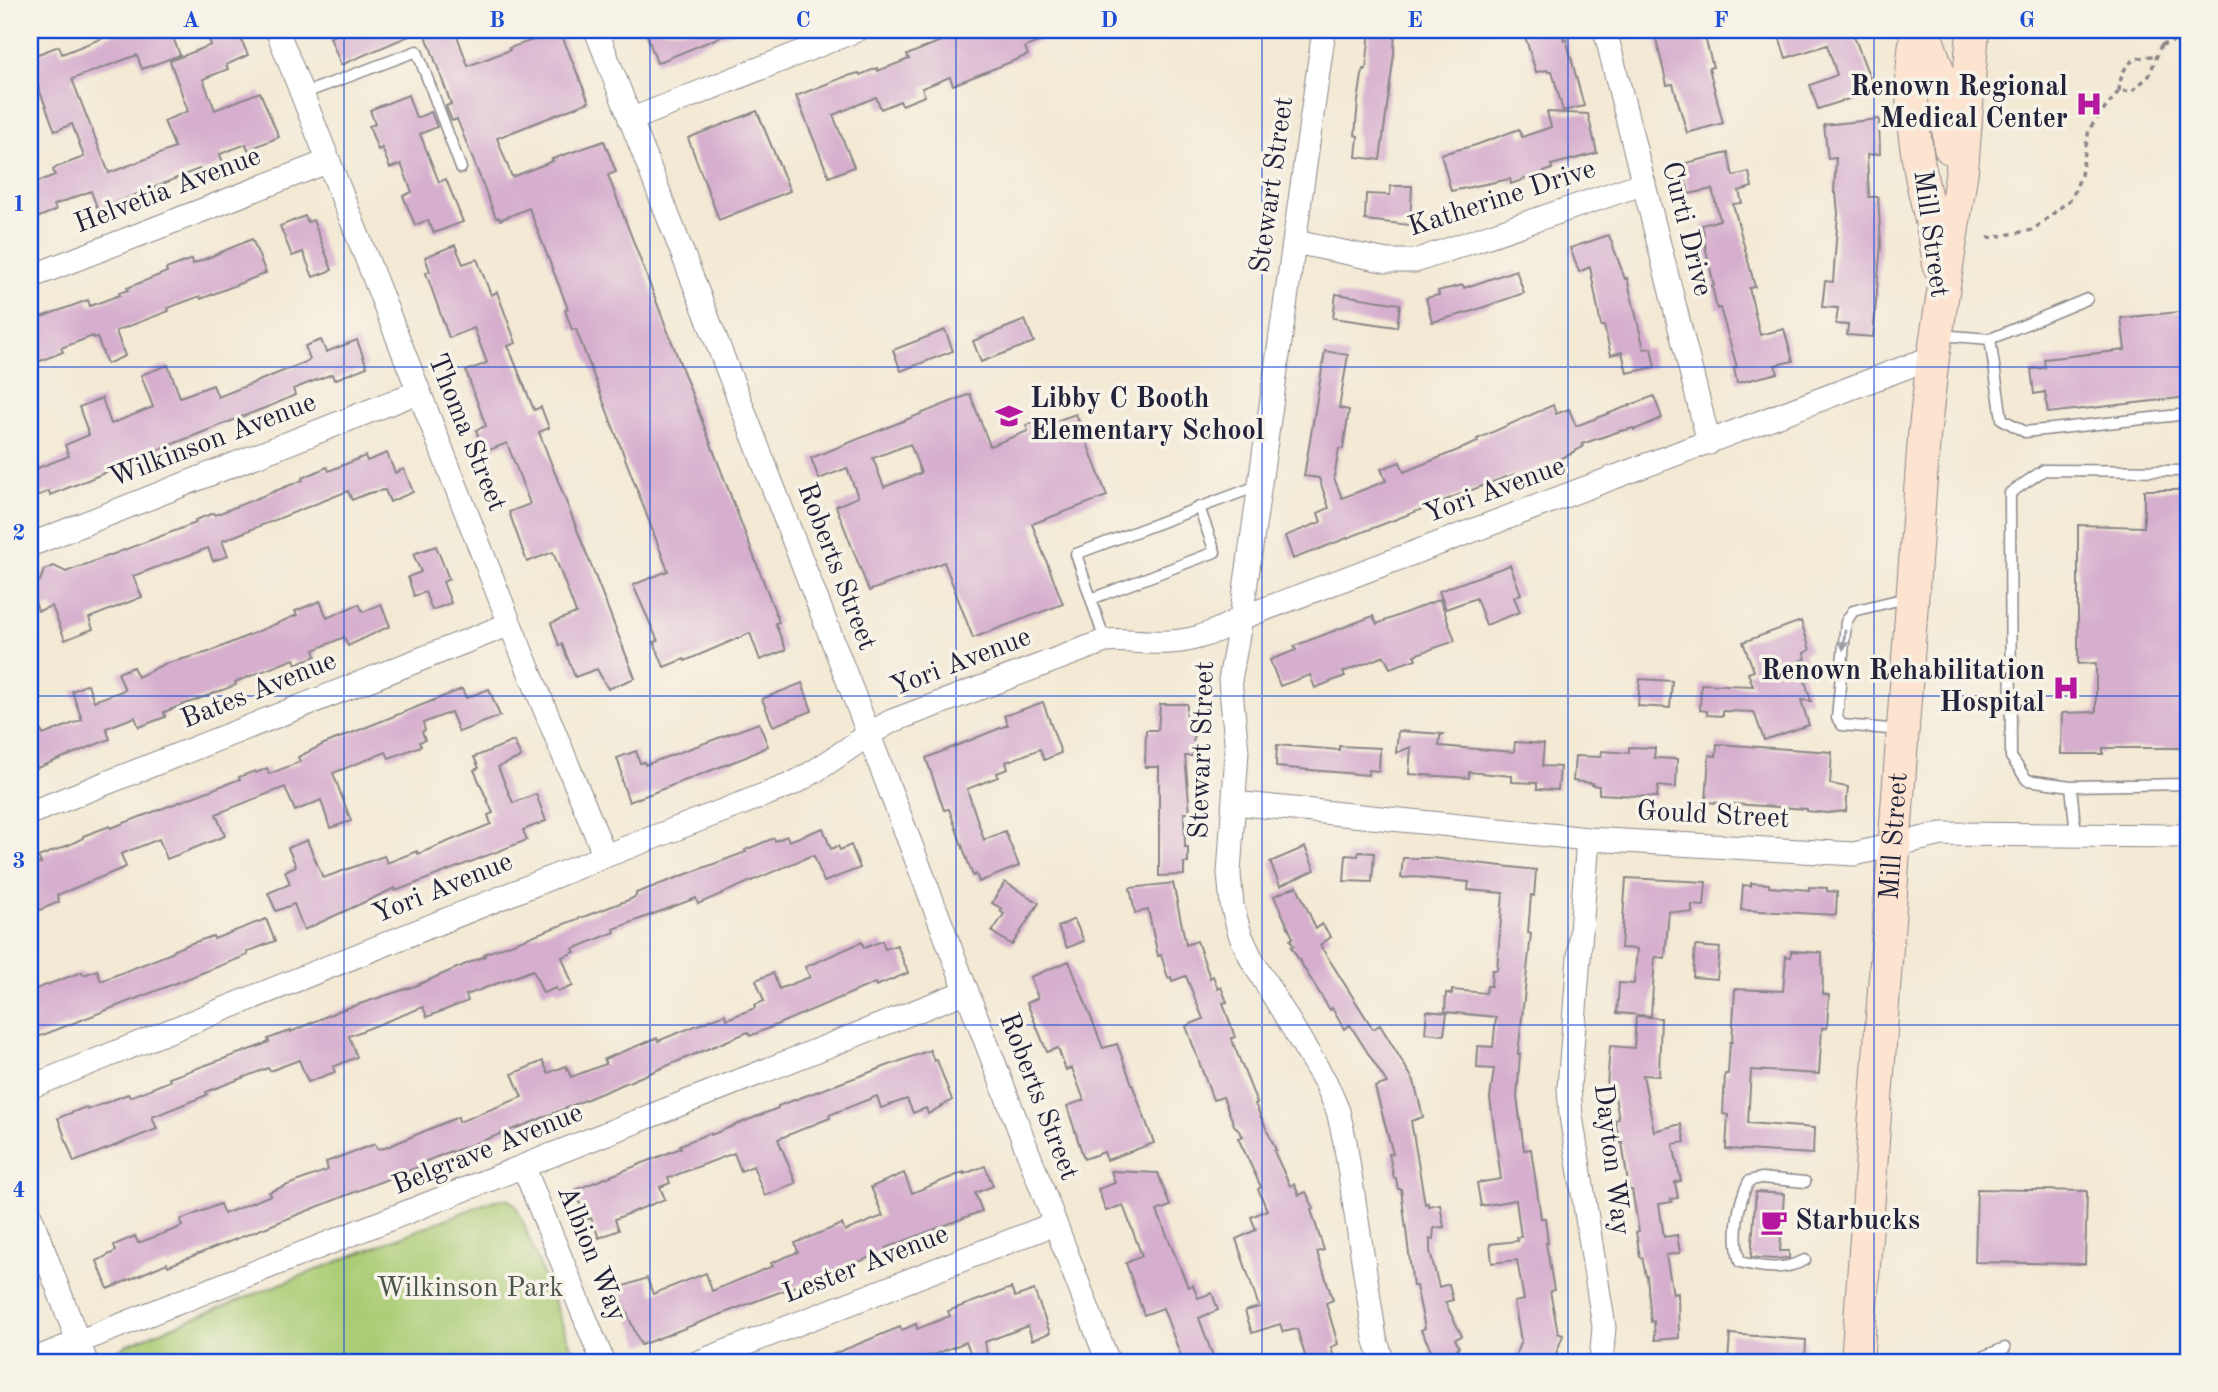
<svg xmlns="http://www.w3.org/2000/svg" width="2218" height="1392" font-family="'Old Standard TT',serif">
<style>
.green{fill:#abcc74;stroke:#667758;stroke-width:2}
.building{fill:#d6aece;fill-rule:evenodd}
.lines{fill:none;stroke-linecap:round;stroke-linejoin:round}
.lane-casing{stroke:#8a8688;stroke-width:13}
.street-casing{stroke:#8a8688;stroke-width:25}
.secondary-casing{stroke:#8a8688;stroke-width:34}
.path{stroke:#8a8688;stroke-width:3.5;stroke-dasharray:5 5;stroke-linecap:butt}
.lane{stroke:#fff;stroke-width:10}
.street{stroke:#fff;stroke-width:23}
.secondary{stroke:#fde4d1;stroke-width:32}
.oneway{fill:#9c9ca7}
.grid{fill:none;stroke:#1d4ed8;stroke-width:2;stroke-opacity:0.55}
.labels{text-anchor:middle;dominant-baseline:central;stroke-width:7;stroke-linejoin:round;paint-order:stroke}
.poi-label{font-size:28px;font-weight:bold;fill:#22223b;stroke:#f7f3e8;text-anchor:end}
.street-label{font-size:28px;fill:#22223b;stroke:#f7f3e8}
.park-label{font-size:28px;fill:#4b554c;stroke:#f7f3e8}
.neatline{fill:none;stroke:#1d4ed8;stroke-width:2.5}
.grid-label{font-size:23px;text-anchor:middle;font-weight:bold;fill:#1d4ed8}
</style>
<rect width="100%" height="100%" fill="#f7f3e8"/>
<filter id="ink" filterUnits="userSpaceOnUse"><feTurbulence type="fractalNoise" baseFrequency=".0143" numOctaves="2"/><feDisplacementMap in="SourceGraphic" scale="14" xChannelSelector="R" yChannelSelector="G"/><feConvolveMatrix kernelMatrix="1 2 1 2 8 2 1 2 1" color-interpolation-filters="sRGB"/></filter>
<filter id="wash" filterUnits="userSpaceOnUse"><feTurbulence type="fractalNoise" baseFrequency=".00686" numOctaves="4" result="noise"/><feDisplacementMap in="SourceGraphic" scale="28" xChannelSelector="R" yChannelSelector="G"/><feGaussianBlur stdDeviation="1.57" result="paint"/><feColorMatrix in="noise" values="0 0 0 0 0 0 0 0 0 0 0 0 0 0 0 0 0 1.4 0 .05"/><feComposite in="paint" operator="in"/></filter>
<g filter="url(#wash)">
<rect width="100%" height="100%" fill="#f3e9d4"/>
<path class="green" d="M506 1199 514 1203 518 1210 577 1362H114L116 1352 128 1344 494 1200Z"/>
<g id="blocks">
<path class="building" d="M123 30H170L180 55 142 69 137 55 72 79 109 173 175 148 164 121 188 111 170 61 211 45 205 30H237L248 55 226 65 228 69 203 79 215 110 260 92 279 137 248 150 246 144 220 154 223 163 201 172 199 169 98 210 91 191 54 205 56 210 30 221V185L55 175 53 170 57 167 84 157 72 124 55 131 34 76 30 77V57L59 46 62 54Z
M349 30H420L421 31 341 65 330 37Z
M424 30H455L468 66 510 50 509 48 560 31 589 102 497 138 512 177 553 161 552 159 604 141 616 172 608 175 779 622 775 623 786 650 760 660 750 633 685 661 684 659 664 667 654 642 658 641 633 585 668 571 577 332 576 329 572 330 565 310 568 309 529 208 500 220 499 217 496 218 457 119 452 121 446 106 451 104Z
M645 30H737L657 63Z
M967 30H1065V32L1025 47 1028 55 953 85 950 77 922 88 925 96 902 105 900 101 881 109 876 97 833 115 854 167 829 177 796 96 844 77 859 73 860 75 877 68 878 71 909 59 907 55Z
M1370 30H1395L1394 54 1380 160 1356 157 1358 136 1355 135 1358 101 1363 69 1366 70Z
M1535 30H1561L1564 40 1566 39 1584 106 1563 111 1552 71 1548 72 1547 70 1536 72 1524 33Z
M1654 30H1703L1713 67 1709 68 1723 123 1687 133 1673 84 1667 85Z
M1777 30H1862V33L1854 36 1871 81 1867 82 1870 92 1818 109 1810 85 1837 75 1827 45 1786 58Z
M408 95 416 118 431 112 437 127 420 134 439 182 446 179 463 222 434 233 428 220 415 225 403 196 412 192 401 164 390 168 382 148 378 150 369 126 375 124 370 110Z
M757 111 790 191 719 220 688 138Z
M1547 112 1588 114 1597 153 1551 165 1552 169 1511 184 1510 179 1451 191 1441 154 1476 145 1519 129 1522 137 1551 127Z
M1879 119 1880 154 1867 155 1869 197H1878L1881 244 1873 337 1847 335 1848 325 1836 324 1838 308 1822 307 1825 281 1833 282 1838 213 1836 193H1834L1836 158 1828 159 1824 125Z
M1728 153 1733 176 1749 172 1752 187 1739 191 1742 203 1733 204 1755 287 1749 288 1760 335 1784 329 1793 361 1775 365 1778 373 1737 383 1734 368 1737 367 1720 308 1717 309 1712 286H1714L1703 236H1704L1702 225 1720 220 1712 189 1689 194 1682 164Z
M1391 186H1412L1410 225 1365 220 1366 194 1390 195Z
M305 216 308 222 313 220 332 270 313 277 303 252 292 256 280 226Z
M1609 235 1625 279 1627 278 1644 349 1651 348 1655 367 1627 373 1622 352 1611 355 1604 326H1601L1590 267 1579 272 1570 248Z
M252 239 266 273 201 299 200 296 168 308 169 311 116 331 125 356 107 364 97 337 94 338 93 336 61 348 63 352 30 365V321L88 300 90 306 120 295 119 293 128 290 127 288 167 272 166 269 192 259 193 264Z
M455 245 463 264 477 259 491 295 497 292 516 343 508 346 534 410 541 407 549 428 539 432 635 678 608 689 597 669 575 677 562 644 559 645 551 623 576 613 553 552 527 562 509 512 530 504 507 443 484 452 476 430 486 426 466 371 487 363 474 328 449 338 426 273 430 271 425 257Z
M1516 270 1524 293 1470 312 1432 322 1426 298 1439 295 1438 291 1463 285 1464 288Z
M1336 294 1400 304 1397 327 1333 318Z
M2188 311V397L2048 413 2045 392 2034 394 2031 369 2045 368 2044 359 2125 350 2121 318Z
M1025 320 1034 342 981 362 973 341Z
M945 330 953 351 901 371 893 350Z
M321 340 326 352 357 340 367 367 334 380 332 374 293 389 295 395 275 404 165 447 90 479 50 495 49 491 30 499V471L69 456 65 445 89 435 79 407 102 398 111 424 153 407 141 375 168 365 180 397 213 385 218 397 306 362 310 359 305 346Z
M1325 351 1348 355 1339 408 1349 410 1343 449H1339L1334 478 1342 498 1386 481 1381 469 1400 462 1404 472 1478 442 1477 439 1553 405 1556 414 1569 409 1576 426 1654 396 1662 418 1634 430 1633 428 1623 431V430L1582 444 1583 447 1571 453V454L1517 476 1516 474 1495 481 1293 559 1285 536 1321 522 1318 513 1329 508 1319 478 1304 476Z
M970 394 990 446 1028 431 1026 425 1050 416 1053 422 1076 414 1107 496 1032 524 1063 604 973 638 944 562 869 591 836 506 858 497 847 468 819 479 811 458ZM910 444 921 473 884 487 873 458Z
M387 453 395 473 404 469 413 492 390 502 385 490 369 493 352 500 348 491 222 541 228 556 213 561 208 548 133 576 142 597 89 618 93 629 65 640 52 606 38 611 30 585 40 581 44 570 54 566 66 572 196 523 195 520 214 513 215 515 303 480 302 478 327 467 329 471 365 456 367 461Z
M2144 490H2188V748H2103V754H2061L2062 713 2096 712V663L2078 664V525L2144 527Z
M436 546 449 579 443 582 451 603 432 610 425 592 414 596 408 577 421 572 413 554Z
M1510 565 1521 594 1514 597 1520 612 1486 625 1476 598 1446 609 1439 591Z
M1440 599 1455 641 1414 655 1416 659 1390 668 1384 656 1343 672 1345 676 1315 688 1310 675 1280 686 1270 660 1296 650 1294 646 1373 616 1377 624Z
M320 601 327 618 359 604 363 612 381 604 390 626 348 646 344 637 314 650 316 656 296 664 294 659 235 682 236 685 164 712 165 717 139 727 135 717 106 728 110 739 37 768 30 749V705L43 735 82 720 72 691 88 684 94 701 125 690 118 673 133 667 138 677 164 664 209 652 297 615 295 611Z
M1801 621 1810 650 1804 653 1806 659 1799 661 1811 701 1801 700 1809 725 1764 740 1754 712 1723 711V716L1707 715V711L1700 710 1701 684 1753 686 1748 673 1754 671 1743 642Z
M1640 679 1672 681 1670 708 1638 706Z
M802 683 812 711 773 726 762 699Z
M462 689 466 698 489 689 500 716 459 732 451 712 423 723 425 730 422 732 425 740 419 742 421 746 389 758 386 752 333 773 351 821 330 828 321 800 295 811 285 787 216 814 225 836 167 859 159 839 121 854 126 867 57 895 59 902 30 914V867L41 863 38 857 69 845 83 838V836L110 826 111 828 240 779 239 777 255 771 256 773 267 768 269 774 300 762 298 757 324 744Z
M1043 702 1061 753 1044 760 1040 749 1006 762 1008 769 997 773 998 777 967 789 984 840 1005 831 1019 866 979 882 976 874 973 876 949 809 944 810 926 758 1008 725 1004 716Z
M1160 704H1187L1186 730H1194L1193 756H1185L1190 813H1184L1185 847H1188V863H1184V875L1159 876V767H1145L1146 730H1158Z
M759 723 768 746 746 757 629 802 622 782 621 770 617 758 636 751 640 763 644 762 645 765Z
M1398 731 1444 734 1440 736 1439 746 1514 752 1515 742 1544 744 1542 766 1560 767 1558 790 1537 789V783L1512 782V776L1469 772V778L1409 774 1411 747 1396 753Z
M514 741 521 757 498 767 513 803 536 794 546 821 523 830 527 840 396 891 395 888 304 930 294 904 276 911 268 893 290 884 285 871 296 866 288 848 307 840 323 878 384 856 387 863 417 851 418 854 491 824 488 815 493 813 474 770 479 768 474 757Z
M1717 744 1832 752 1830 784 1848 787 1846 811 1827 813 1807 811V809L1706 802 1709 755 1716 756Z
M1277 745 1339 750V746L1380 748 1379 771 1368 770V775L1276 767Z
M1629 747 1655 748 1654 758 1677 759 1676 788 1658 786 1657 797 1599 794V786L1592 785 1593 783 1573 781 1575 756 1601 757 1602 751 1629 753Z
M823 828 831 849 838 846 840 850 851 845 860 868 824 882 814 856H810L698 904 696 898 648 916 614 929 615 932 573 949 575 952 562 957 573 986 558 992 556 988 543 993 533 970 466 995 468 1001 427 1017 423 1007 349 1036 357 1057 333 1067 335 1072 308 1082 299 1060 270 1071 268 1068 206 1092 207 1095 152 1117 157 1129 74 1162 58 1118 86 1107 87 1110 128 1094 130 1097 170 1081 169 1078 260 1046 269 1042 268 1039 291 1030V1032L338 1011 415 986 485 956 484 954 631 899 636 896V893L746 852 745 850 774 838 775 841 787 836 789 841Z
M1305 847 1315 870 1280 886 1270 862Z
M1359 852 1374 853 1372 882 1344 881 1346 855 1358 856Z
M1403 858H1433L1536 870 1534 896 1531 895 1528 933 1531 934 1518 1054H1520L1517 1097 1524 1150 1531 1149 1541 1218H1545L1548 1243H1546L1554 1290 1550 1291 1558 1333 1563 1335 1553 1362H1532L1515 1356 1521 1341 1514 1302 1524 1300 1517 1260 1492 1263 1490 1244 1518 1241 1517 1237H1521L1516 1200 1481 1206 1477 1183 1501 1179 1490 1098 1494 1069 1477 1068 1478 1046 1493 1047 1496 1017 1445 1012 1446 993 1452 994V990L1486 993 1487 986H1491L1492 970H1497L1503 893 1468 890 1469 882 1415 877 1401 878Z
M1626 878 1706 882 1704 906 1692 905V913L1669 911 1665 958 1655 957 1651 1016 1617 1013 1619 983 1634 984 1637 949 1621 948Z
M1005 882 1039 903 1012 945 992 932 1004 914 1000 911 1002 909 992 903Z
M1173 883 1186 945 1197 941 1210 978 1213 976 1218 989 1221 987 1227 1002 1223 1003 1235 1037 1231 1038 1257 1103 1255 1104 1276 1150 1274 1151 1290 1186 1294 1184 1299 1195 1306 1192 1314 1209 1311 1210 1324 1250 1317 1252 1333 1300 1326 1303 1338 1344 1331 1347 1335 1362H1307L1297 1329 1283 1332 1280 1324 1252 1333 1245 1311 1259 1307 1236 1239 1256 1230 1251 1217 1267 1210 1258 1189 1261 1187 1238 1138 1243 1136 1234 1125 1223 1097 1213 1100 1186 1026 1203 1019 1186 976 1172 981 1171 977 1168 978 1161 955 1158 956 1148 910 1135 913 1130 888Z
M1751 883 1769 884V887L1809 890V887L1827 888V891L1837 892 1836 915 1741 910 1743 885 1751 886Z
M1297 886 1316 929 1322 924 1331 937 1320 945 1373 1029 1380 1025 1414 1081 1423 1117 1411 1121 1425 1204 1428 1203V1206L1440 1204 1444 1227 1434 1228 1433 1239H1430V1251L1439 1287 1449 1284 1453 1300 1445 1302 1462 1336 1455 1339 1459 1347 1457 1349 1464 1362H1434L1428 1351 1431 1350 1421 1330 1425 1328 1416 1286H1413L1401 1189H1398L1396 1178H1394L1389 1154H1393L1375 1087 1387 1083 1350 1025 1344 1029 1332 1008 1330 1010 1291 947 1294 946 1290 940 1293 938 1274 896Z
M266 919 275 941 247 952 248 955 30 1040V991L82 972 84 975 97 970 101 981 172 953 174 950 189 944 213 936 214 939Z
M1074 919 1084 941 1067 948 1058 927Z
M882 941 885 949 897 945 908 973 876 986 875 983 750 1036 748 1032 530 1123 452 1152 451 1151 417 1165 418 1167 168 1266 167 1263 108 1289 97 1261 116 1251 114 1245 135 1236 138 1243 176 1229 182 1226 180 1220 220 1204 224 1214 271 1195 269 1192 328 1170 326 1162 350 1153 375 1144 377 1149 385 1148 458 1117 459 1122 522 1097 512 1074 543 1061 548 1073 566 1066 571 1077 606 1064 604 1059 657 1038 658 1041 725 1014 727 1019 755 1008V1005L764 1001 756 980 773 973 779 989 810 977 805 967 862 942 864 948Z
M1695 946 1720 948 1717 979 1693 977Z
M1791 951 1822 953 1823 994 1829 995 1827 1028H1822L1819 1074 1751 1070 1748 1123 1814 1128 1813 1154 1726 1149 1728 1115 1723 1114 1725 1074H1728L1730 1042H1732L1735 989 1783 991 1786 956 1791 957Z
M1069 961 1103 1048 1117 1044 1154 1143 1107 1160 1104 1152 1084 1159 1067 1106 1084 1100 1072 1068 1066 1070 1058 1048 1047 1052 1027 1003 1038 998 1030 977Z
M1427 1011 1447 1013 1444 1035 1425 1033Z
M1636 1016 1661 1018 1659 1076 1643 1075 1654 1131 1681 1124 1685 1142 1673 1144 1681 1181 1675 1182 1678 1198 1671 1199 1672 1202 1659 1204 1664 1237 1677 1235 1680 1253 1666 1255 1673 1294 1678 1293 1679 1338 1655 1340 1654 1321 1651 1322 1647 1276H1646L1642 1257H1640L1636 1232 1639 1231 1632 1190H1629L1622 1142 1620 1143 1615 1120 1619 1119 1613 1086 1607 1085 1610 1046 1634 1048Z
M930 1050 934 1061 937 1060 952 1100 928 1114 926 1108 913 1113 907 1099 881 1108 877 1096 829 1115 830 1118 778 1139 796 1183 765 1196 753 1166 741 1171 734 1153 668 1178 670 1183 660 1187 665 1199 615 1219 619 1230 599 1238 591 1218 586 1220 575 1190 681 1148 680 1145 710 1133 711 1135 778 1108V1106Z
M985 1166 993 1186 975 1193 982 1211 886 1248 887 1251 641 1345 616 1289 647 1278 653 1294 706 1273 712 1291 773 1266 771 1263 798 1252 795 1243 842 1224 845 1231 883 1216 871 1187 904 1173 912 1193 964 1172V1174Z
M1111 1171 1158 1173 1170 1206 1157 1211 1188 1287 1193 1285 1198 1298 1212 1293 1218 1310 1199 1318 1215 1362H1183L1163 1308 1144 1315 1126 1263 1142 1256 1123 1205 1106 1211 1098 1189 1115 1183Z
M1977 1189 2087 1191 2085 1264 1975 1262Z
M1756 1192 1784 1194 1780 1251H1789V1258L1773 1259 1751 1257Z
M1011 1288 1015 1297 1034 1290 1050 1333 1032 1340 1028 1326 985 1342 988 1362H974L966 1342 915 1362H814L900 1327 902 1330 916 1324 917 1329 950 1316 948 1311Z
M1730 1334 1806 1340 1805 1362H1728Z"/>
</g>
</g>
<g filter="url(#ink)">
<use href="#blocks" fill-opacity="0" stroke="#8a8688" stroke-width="2"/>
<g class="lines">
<defs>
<path id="lane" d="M302 94 417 51 461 168
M1940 335 1990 339 2087 299
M1990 339 2002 419 2025 432 2188 414
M1091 599 1215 552 1199 507
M1105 641 1076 554 1260 485
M1901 730 1842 725 1837 718 1846 622 1853 611 1910 597
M2071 786 2188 784
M2076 835 2071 786 2027 780 2011 757 2010 493 2044 470 2188 471
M1805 1260C1784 1271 1762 1268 1740 1262 1733 1238 1737 1204 1749 1181L1761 1178 1805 1182
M1969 1362 2005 1348"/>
<path id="street" d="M277 30 510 624 605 856
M596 30 859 709 1108 1362
M1324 30 1241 618 1230 680 1237 751 1229 874 1232 905 1240 934 1252 960 1326 1083 1338 1111 1345 1142 1375 1338 1383 1362
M1605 30 1709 443
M630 120 857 30
M1295 242 1387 261H1415L1644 183
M30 277 329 161
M30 545 418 392
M1234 803 1588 839 1854 854 1942 834 2188 836
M30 813 510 624
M1588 839 1569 1088 1571 1116 1604 1327 1601 1362
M30 1087 605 856 790 785C827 767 856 740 892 721L1105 641C1121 639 1134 642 1150 642 1186 644 1210 636 1241 618L1933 357
M524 1168 603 1362
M30 1215 86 1362
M30 1361 967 991
M699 1362 1054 1224"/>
<g id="secondary">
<path d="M1917 30C1908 79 1912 132 1922 181 1928 209 1936 237 1939 266"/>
<path d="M1924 30 1944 88 1950 148"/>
<path id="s1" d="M1857 1362 1924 437 1933 357 1962 170 1973 30"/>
</g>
</defs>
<use href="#lane" class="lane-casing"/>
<use href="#street" class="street-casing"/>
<use href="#secondary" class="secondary-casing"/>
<path class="path" d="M2161 45C2172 42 2180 41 2184 30
M2119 91C2121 67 2130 56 2155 56
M1988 238 2033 230 2072 198 2081 175 2089 129 2119 91H2132L2149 76 2161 45 2162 30"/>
<use href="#lane" class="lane"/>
<use href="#street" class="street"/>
<use href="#secondary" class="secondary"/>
</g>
<defs><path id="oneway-solid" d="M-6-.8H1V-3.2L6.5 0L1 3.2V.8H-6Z" transform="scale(1.75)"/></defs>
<use class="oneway" href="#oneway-solid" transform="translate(1844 640) rotate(95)"/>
</g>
<path class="grid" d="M344 30V1362M650 30V1362M956 30V1362M1262 30V1362M1568 30V1362M1874 30V1362M30 367H2188M30 696H2188M30 1025H2188"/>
<defs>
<symbol id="hospital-bare" viewBox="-9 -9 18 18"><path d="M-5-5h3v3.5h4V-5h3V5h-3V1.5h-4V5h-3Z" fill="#b5179e" stroke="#f7f3e8" stroke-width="2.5" paint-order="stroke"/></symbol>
<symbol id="school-bare" viewBox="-9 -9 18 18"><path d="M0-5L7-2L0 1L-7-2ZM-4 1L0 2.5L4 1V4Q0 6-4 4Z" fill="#b5179e" stroke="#f7f3e8" stroke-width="2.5" paint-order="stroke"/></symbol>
<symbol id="cafe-bare" viewBox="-9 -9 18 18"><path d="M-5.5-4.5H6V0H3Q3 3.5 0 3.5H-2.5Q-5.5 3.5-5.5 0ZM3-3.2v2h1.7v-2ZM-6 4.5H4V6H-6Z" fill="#b5179e" stroke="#f7f3e8" stroke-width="2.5" paint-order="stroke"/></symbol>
</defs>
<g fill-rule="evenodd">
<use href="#hospital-bare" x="2070" y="85" width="38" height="38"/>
<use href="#school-bare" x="990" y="397" width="38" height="38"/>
<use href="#hospital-bare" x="2047" y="669" width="38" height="38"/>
<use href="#cafe-bare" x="1755" y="1203" width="38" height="38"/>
</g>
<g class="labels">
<g class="poi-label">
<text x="2068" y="88">Renown Regional<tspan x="2068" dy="32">Medical Center</tspan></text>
<text x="1030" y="400" text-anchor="start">Libby C Booth<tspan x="1030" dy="32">Elementary School</tspan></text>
<text x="2045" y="672">Renown Rehabilitation<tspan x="2045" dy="32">Hospital</tspan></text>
<text x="1795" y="1222" text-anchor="start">Starbucks</text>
</g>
<g class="street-label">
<text transform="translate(1273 185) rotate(-82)">Stewart Street</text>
<text transform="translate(168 191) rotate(-21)">Helvetia Avenue</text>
<text transform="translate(1502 199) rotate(-18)">Katherine Drive</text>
<text transform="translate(1686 229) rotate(76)">Curti Drive</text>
<text transform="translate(1930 234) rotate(82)">Mill Street</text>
<text transform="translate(466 433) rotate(68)">Thoma Street</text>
<text transform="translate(213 441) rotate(-21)">Wilkinson Avenue</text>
<text transform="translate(1495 491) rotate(-20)">Yori Avenue</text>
<text transform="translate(836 567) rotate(69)">Roberts Street</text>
<text transform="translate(961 663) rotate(-21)">Yori Avenue</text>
<text transform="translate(259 691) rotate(-22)">Bates Avenue</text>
<text transform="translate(1203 750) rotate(-88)">Stewart Street</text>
<text transform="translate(1713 816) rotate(3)">Gould Street</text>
<text stroke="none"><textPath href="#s1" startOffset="527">Mill Street</textPath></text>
<text transform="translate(443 889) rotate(-22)">Yori Avenue</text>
<text transform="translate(1038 1097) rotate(69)">Roberts Street</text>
<text transform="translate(488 1150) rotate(-22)">Belgrave Avenue</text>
<text transform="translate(1611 1160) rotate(83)">Dayton Way</text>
<text transform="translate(591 1254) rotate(68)">Albion Way</text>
<text transform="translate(866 1265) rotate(-21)">Lester Avenue</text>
</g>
<g class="park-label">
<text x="470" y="1289">Wilkinson Park</text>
</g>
</g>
<rect width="2218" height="1392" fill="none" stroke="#f7f3e8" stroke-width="77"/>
<rect x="38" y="38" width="2142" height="1316" class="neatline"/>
<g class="grid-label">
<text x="191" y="27">A</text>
<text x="497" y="27">B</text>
<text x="803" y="27">C</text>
<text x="1109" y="27">D</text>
<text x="1415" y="27">E</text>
<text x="1721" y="27">F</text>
<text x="2027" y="27">G</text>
<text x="19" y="211">1</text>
<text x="19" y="540">2</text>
<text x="19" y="868">3</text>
<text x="19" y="1197">4</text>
</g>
</svg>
